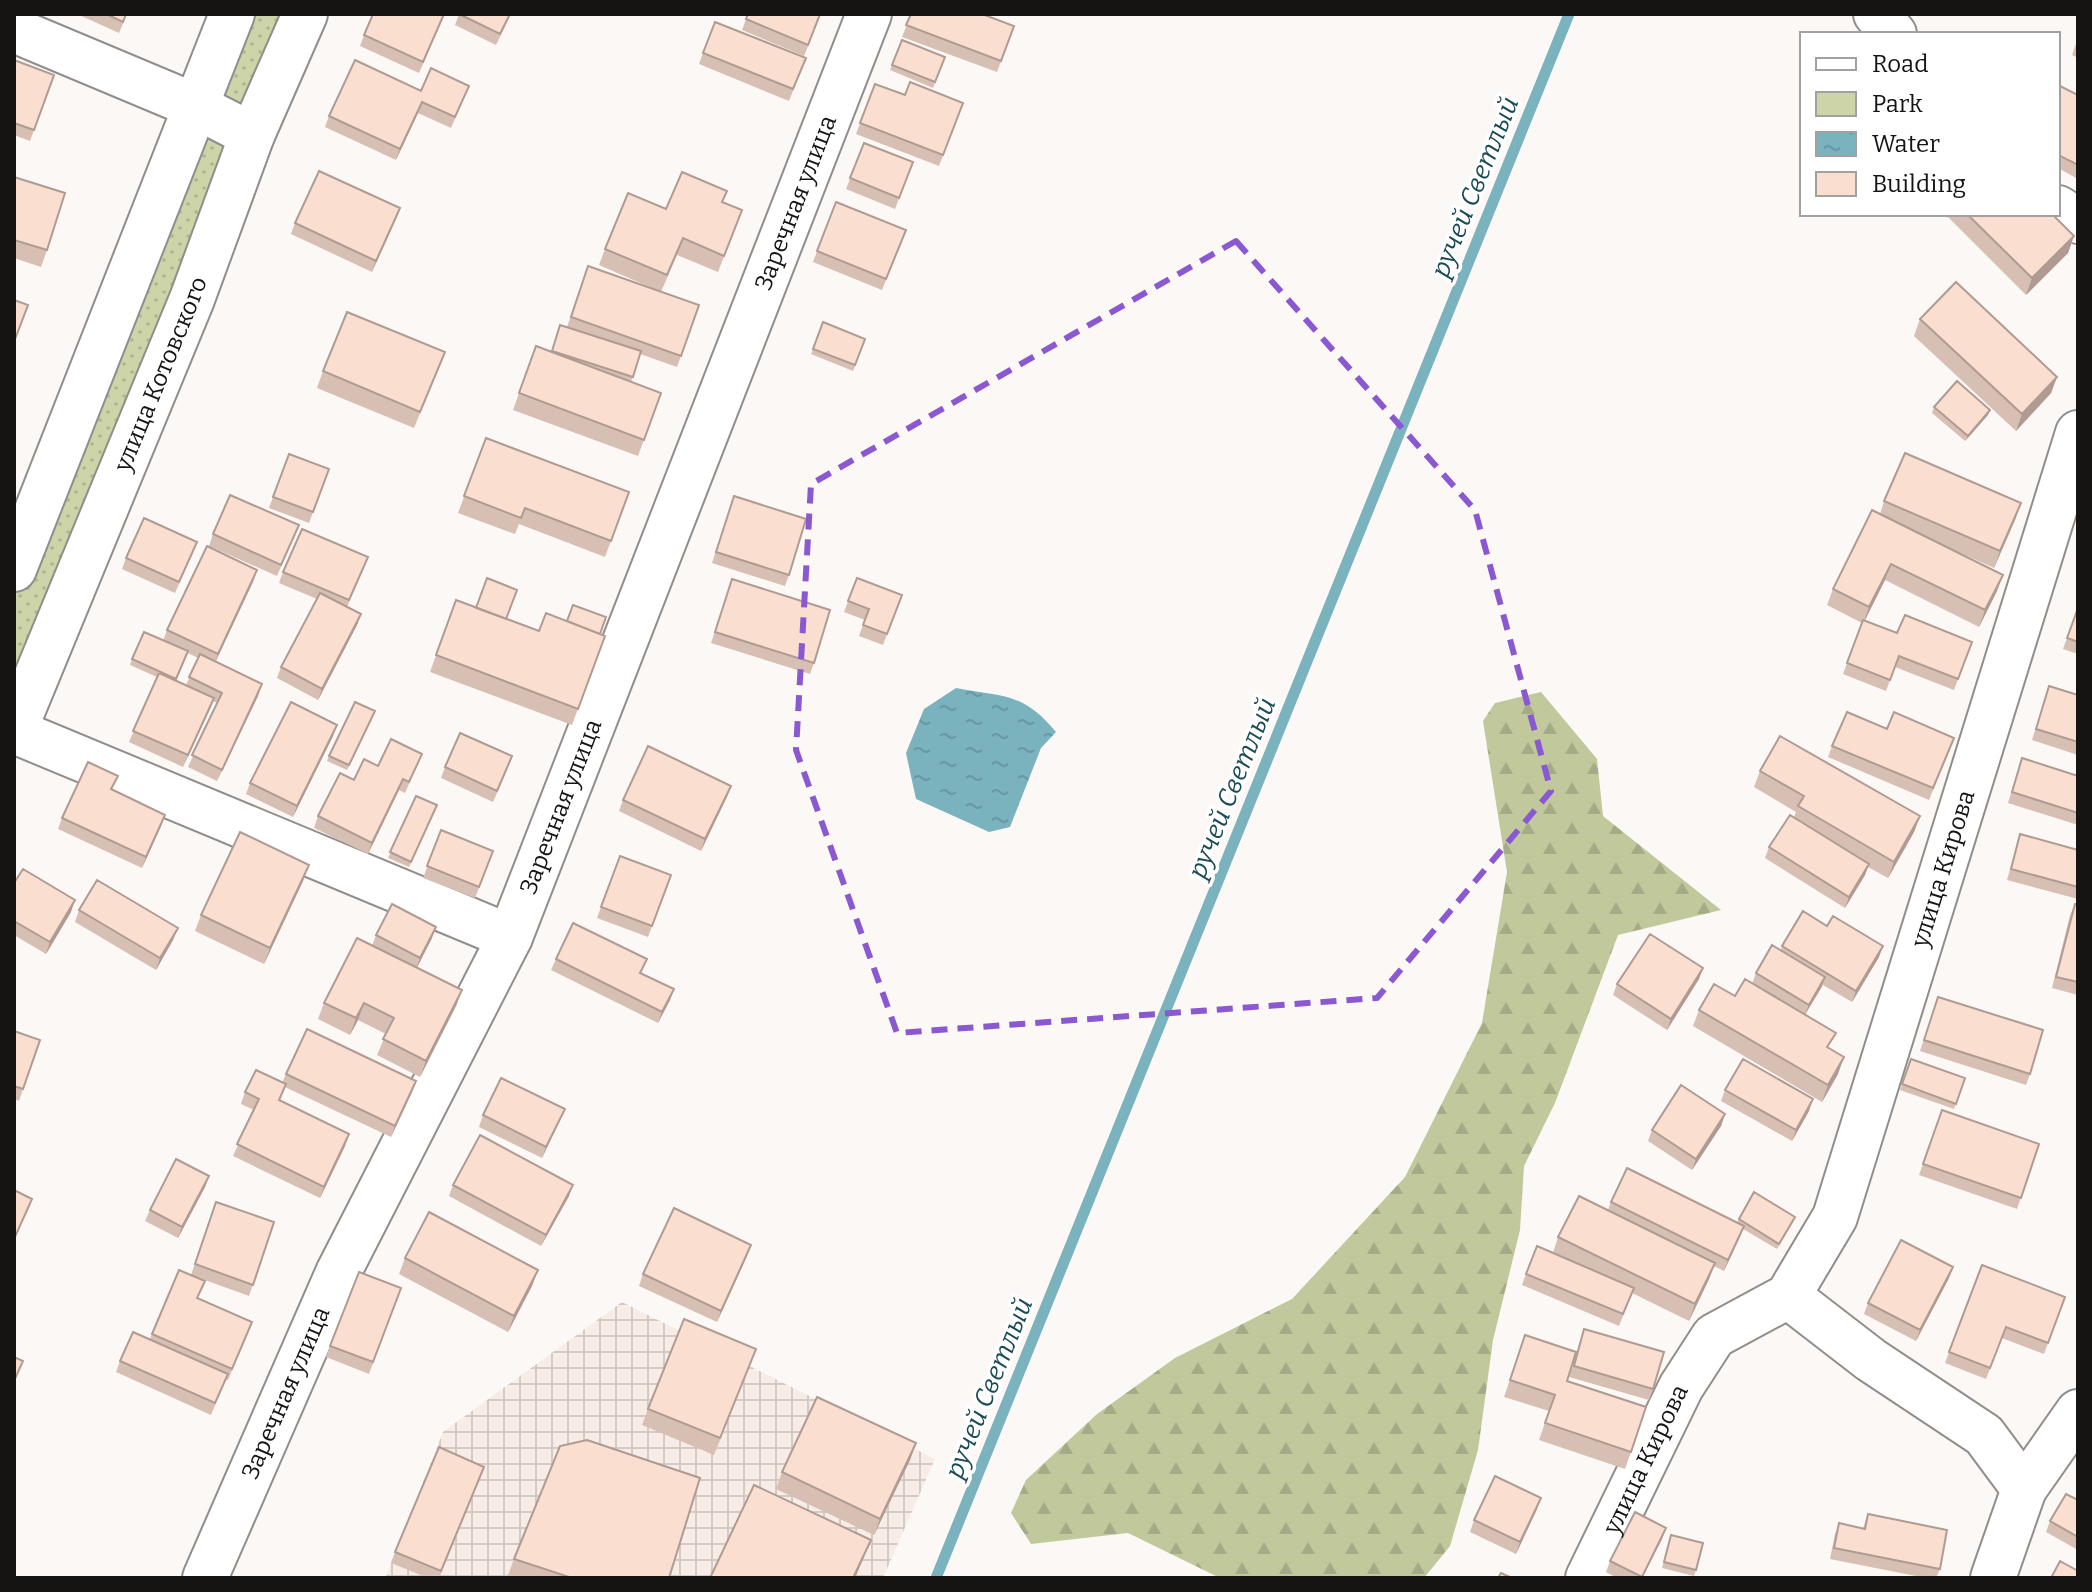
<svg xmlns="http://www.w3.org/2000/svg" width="2092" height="1592" font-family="Bitter,serif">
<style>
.industrial{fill:url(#industrial-grid)}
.green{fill:url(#green-dots)}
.forest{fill:url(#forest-firs)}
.water{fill:url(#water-ripples)}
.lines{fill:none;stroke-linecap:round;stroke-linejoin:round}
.stream{stroke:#7ab2be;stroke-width:11}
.minor-casing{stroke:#918d8b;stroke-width:48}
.minor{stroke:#fff;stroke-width:44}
.wall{fill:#d7bfb3;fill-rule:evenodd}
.shaded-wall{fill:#af9b92}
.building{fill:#faded0;stroke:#af9b92;stroke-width:2}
.marked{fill:none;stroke:#8a59d2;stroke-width:6;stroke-dasharray:16 10;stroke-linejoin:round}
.labels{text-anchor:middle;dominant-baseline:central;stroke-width:7;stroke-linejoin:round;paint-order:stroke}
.street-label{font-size:24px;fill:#151413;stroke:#fff}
.water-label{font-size:26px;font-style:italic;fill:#1b4c56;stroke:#fff}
</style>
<defs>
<pattern id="industrial-grid" width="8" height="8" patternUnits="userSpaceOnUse" patternTransform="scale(2)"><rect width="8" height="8" fill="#f8ece6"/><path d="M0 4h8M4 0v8" fill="none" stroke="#d4cac4"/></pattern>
<pattern id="green-dots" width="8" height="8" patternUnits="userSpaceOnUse" patternTransform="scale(2)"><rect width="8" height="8" fill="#cdd4a8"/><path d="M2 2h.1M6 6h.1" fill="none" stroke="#afb590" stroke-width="1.8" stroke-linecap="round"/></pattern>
<pattern id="forest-firs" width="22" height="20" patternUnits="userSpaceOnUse" patternTransform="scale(2)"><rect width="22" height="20" fill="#c1c89c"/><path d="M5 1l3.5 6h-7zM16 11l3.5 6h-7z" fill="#a5ab86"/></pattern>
<pattern id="water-ripples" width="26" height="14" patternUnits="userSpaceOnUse" patternTransform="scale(2)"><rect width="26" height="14" fill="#7ab2be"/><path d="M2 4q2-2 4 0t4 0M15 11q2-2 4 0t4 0" fill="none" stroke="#6998a2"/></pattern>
</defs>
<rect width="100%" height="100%" fill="#fcf8f6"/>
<path class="industrial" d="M622 1302 935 1459 883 1578H385L443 1432Z"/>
<path class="green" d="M232 14H305L14 731V559Z"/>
<path class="forest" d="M1541 692 1597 759 1603 816 1721 910 1618 935 1555 1103 1524 1166 1520 1230 1493 1340 1478 1450 1450 1546 1424 1578H1220L1128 1533 1031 1544 1011 1513 1026 1480 1097 1414 1175 1358 1292 1299 1405 1177 1482 1023 1507 872 1483 721 1495 703Z"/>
<path class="water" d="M956 688C1003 697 1023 692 1056 732L1041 748 1010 827 989 832 916 799 906 753 924 709Z"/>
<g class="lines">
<path class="stream" d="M936 1578 1569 14"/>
<defs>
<g id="minor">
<path d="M1876 14 1894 34"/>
<path d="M14 30 193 105 252 135"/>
<path d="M2058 208 2078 221"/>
<path d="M14 569 232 14"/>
<path id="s1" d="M14 731 192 299 252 135 305 14"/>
<path d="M14 731 510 937"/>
<path d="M1788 1296 1871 1360 1984 1435 2024 1489 1993 1578"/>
<path d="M2024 1489 2078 1412"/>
<path id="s2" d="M205 1578 338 1273 510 937 869 14"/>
<path id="s3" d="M1588 1578 1681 1387 1714 1336 1788 1296 1835 1217 2078 433"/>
</g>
</defs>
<use href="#minor" class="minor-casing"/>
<use href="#minor" class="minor"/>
</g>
<path class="wall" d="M77 14H127L119 33Z
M445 14 419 73 360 46 364 35Z
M459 14H511L496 45 455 25Z
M748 14H821L804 56 742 30Z
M911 14 1014 26 997 72 902 37Z
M2078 38V58L2072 55Z
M703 53 806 58 789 101 699 64Z
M945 57 933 88 890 70 892 65Z
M14 60 54 75 30 141 14 135Z
M875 84 905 95 963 103 939 166 856 134Z
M2058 85 2078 95V179L2058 168Z
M469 86 451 128 418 113 396 160 325 127 329 116Z
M864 143 913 162 895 209 846 189Z
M14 177 47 250 41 267 14 258Z
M723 202 742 210 718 272 677 255 661 292 599 265 605 249 666 209Z
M836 202 906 230 882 290 813 262Z
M400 208 372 272 291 234 295 223Z
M1945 214H2052L2074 236 2068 253 2026 295Z
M588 266 699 305 677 367 640 354 631 382 661 393 638 456 513 410 536 346 551 352 560 325 567 327Z
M1920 319 2057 377 2051 393 2016 431 1914 336Z
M865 339 853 371 811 354 813 349Z
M445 352 414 428 317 388 323 371Z
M1934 407 1988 415 1965 441 1932 413Z
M486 438 629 492 605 557 519 524 515 534 458 513Z
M289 454 329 469 309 523 269 508Z
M734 496 789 575 785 586 712 563Z
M1884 501 2021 503 1994 568 1954 550 1997 591 1979 627 1885 580 1865 620 1897 633 1972 642 1954 690 1895 667 1886 691 1843 674 1862 623 1827 605 1833 589 1880 514Z
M299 525 277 576 209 546 213 534Z
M193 553 175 593 122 569 126 558Z
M368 557 347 607 361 614 357 625 318 700 277 678 281 667 317 599 279 583 283 572Z
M257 570 215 662 258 696 217 781 188 767 217 703 213 701 183 767 129 742 157 677 130 665 132 659 163 641 167 630ZM188 653 198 658 186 685 176 681Z
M857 578 902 595 883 645 859 636 865 620 844 612Z
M732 579 814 663 810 674 711 643Z
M456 600 539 631 600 634 605 636 572 725 430 672Z
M2078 608V654L2063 649Z
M2049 686 2078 695V755L2032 740Z
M373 717 347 770 327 761 329 756Z
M1887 729 1950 749 1929 800 1828 757 1832 746Z
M333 736 293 817 246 794 250 783Z
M422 754 405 793 399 790 368 854 314 828 318 816 378 766Z
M2022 758 2078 776V825L2008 803Z
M445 767 508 768 493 802 441 778Z
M1760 771 1920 816 1914 832 1888 878 1868 867 1865 875 1845 908 1765 858 1769 847 1794 817 1796 812 1754 787Z
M731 786 701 851 619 811 623 800Z
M112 790 161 826 142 868 58 829 62 818Z
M416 796 435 811 409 867 388 858Z
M441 830 493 851 475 898 423 878Z
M2020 834 2078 850V899L2007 880Z
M620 856 671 875 648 937 597 918Z
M303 881 264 964 195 931 201 915Z
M14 883 71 912 46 954 14 935Z
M2075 904 2078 905V995L2052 988 2070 915Z
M79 910 173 940 156 970 75 922Z
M376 935 432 938 417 968 462 990 456 1006 420 1077 377 1055 386 1034 358 1020 350 1035 318 1019 324 1003 372 946Z
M1782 946 1879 957 1852 1002 1823 985 1805 1015 1830 1049 1838 1074 1822 1102 1693 1026 1699 1010 1735 996 1752 984 1756 973 1781 950Z
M556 959 641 973 674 989 670 1000 658 1023 551 970Z
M1703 968 1699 979 1667 1030 1613 995 1617 984Z
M1938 997 2030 1074 2026 1085 1920 1051Z
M14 1031 23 1089 19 1101 14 1099Z
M1911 1059 1965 1078 1954 1109 1900 1090Z
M286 1074 412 1092 391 1137 285 1087 280 1100 345 1146 320 1198 233 1156 254 1110 241 1104 245 1092 282 1083Z
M1725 1090 1809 1111 1792 1141 1721 1101Z
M1942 1110 2039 1144 2017 1209 1919 1175Z
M1725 1114 1721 1126 1692 1170 1648 1141 1652 1130Z
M483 1115 560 1120 542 1158 479 1127Z
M209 1176 205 1187 178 1238 145 1221 150 1210Z
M453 1185 569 1196 541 1246 449 1196Z
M216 1202 274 1222 249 1296 191 1275Z
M1611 1202 1737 1222 1739 1219 1793 1222 1777 1249 1743 1229 1724 1271 1714 1266 1709 1279 1689 1321 1632 1293 1619 1326 1522 1285 1526 1274 1553 1253 1558 1237 1608 1210Z
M747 1256 717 1322 639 1286 643 1274Z
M405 1258 532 1286 508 1332 399 1274Z
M1982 1265 2065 1297 2044 1354 2002 1338 1986 1379 1945 1363Z
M1953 1267 1949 1278 1916 1341 1864 1314 1868 1303Z
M179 1270 198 1299 252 1322 228 1380 226 1379 211 1415 116 1372 120 1361 150 1339Z
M359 1272 401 1288 369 1374 326 1357Z
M1584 1329 1653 1389 1649 1400 1569 1377Z
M1525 1335 1631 1452 1625 1469 1539 1440 1549 1411 1504 1397Z
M750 1365 714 1455 642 1425 648 1409Z
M916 1443 910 1460 874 1535 776 1489 782 1472Z
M480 1478 439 1578H428L391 1563 395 1552Z
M2078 1500V1550L2046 1532 2050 1521Z
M1537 1509 1516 1554 1470 1532 1474 1520Z
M1868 1514 1940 1569 1936 1578H1926L1830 1559 1835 1534 1839 1523 1863 1528Z
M1671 1535 1696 1570 1694 1576 1662 1568Z
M1662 1539 1642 1578H1611L1615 1577 1606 1572 1610 1561Z
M514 1559 669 1578H507Z"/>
<path class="shaded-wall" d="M422 102 418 113 396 160 400 149Z
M400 208 396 219 372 272 376 261Z
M2074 236 2068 253 2026 295 2032 278Z
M2057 377 2051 393 2016 431 2022 414Z
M1990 410 1988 415 1965 441 1968 436Z
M2021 503 2015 520 1994 568 2000 551Z
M1891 564 1885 580 1863 624 1869 607Z
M257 570 253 582 214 665 218 654Z
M2003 575 1997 591 1979 627 1985 610Z
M361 614 357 625 318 700 322 689Z
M262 684 258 696 217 781 222 770Z
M214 698 210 709 183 767 188 755Z
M337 725 333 736 293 817 297 806Z
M403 779 399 790 368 854 372 843Z
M731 786 727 797 701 851 705 839Z
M165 815 161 826 142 868 146 857Z
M1920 816 1914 832 1888 878 1894 862Z
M1869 864 1865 875 1845 908 1849 897Z
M309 865 303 881 264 964 270 948Z
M75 900 71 912 46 954 50 942Z
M436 927 432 938 416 969 420 958Z
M178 928 173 940 156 970 160 958Z
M1883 946 1879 957 1852 1002 1856 991Z
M1703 968 1699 979 1667 1030 1671 1019Z
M1825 977 1821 988 1804 1016 1809 1005Z
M674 989 670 1000 658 1023 662 1012Z
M462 990 456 1006 420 1077 426 1061Z
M364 1003 358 1020 350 1035 356 1018Z
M1844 1057 1838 1074 1822 1102 1828 1085Z
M416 1081 412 1092 391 1137 395 1126Z
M1813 1099 1809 1111 1792 1141 1796 1130Z
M565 1109 560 1120 542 1158 546 1147Z
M1725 1114 1721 1126 1692 1170 1696 1159Z
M349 1134 345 1146 320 1198 324 1187Z
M209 1176 205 1187 178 1238 182 1227Z
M573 1185 569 1196 541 1246 546 1235Z
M1744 1226 1740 1237 1724 1271 1728 1260Z
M751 1245 747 1256 717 1322 721 1311Z
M1715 1263 1709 1279 1689 1321 1695 1304Z
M1953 1267 1949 1278 1916 1341 1920 1330Z
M538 1270 532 1286 508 1332 514 1316Z
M916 1443 910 1460 874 1535 880 1519Z
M1541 1498 1537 1509 1516 1554 1520 1542Z
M1666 1528 1662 1539 1642 1578H1641Z
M871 1540 855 1578H853Z"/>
<path class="building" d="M106 14H126L123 22Z
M373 14H444L423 62 364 35Z
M459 14H510L500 34Z
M748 14H820L808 45 746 19Z
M911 14H982L1014 26 1001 61 906 25Z
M715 22 806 58 793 89 703 53Z
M902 40 945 57 935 82 892 65Z
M14 60 54 75 34 130 14 123Z
M355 60 421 91 431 68 469 86 455 117 422 102 400 149 329 116Z
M910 82 963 103 943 155 860 123 875 84 905 95Z
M2058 85 2078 95V165L2058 155Z
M864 143 913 162 899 198 850 178Z
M319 171 400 208 376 261 295 223Z
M682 172 727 191 722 202 742 210 724 256 683 238 667 275 605 249 628 193 666 209Z
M14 177 65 193 47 250 14 240Z
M836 202 906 230 886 279 817 251Z
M1967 214H2052L2074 236 2032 278Z
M588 266 699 305 681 356 571 317Z
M1956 282 2057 377 2022 414 1920 319Z
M14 300 28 305 14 342Z
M347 312 445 352 420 412 323 371Z
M823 322 865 339 855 365 813 349Z
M560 325 641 351 633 377 552 351Z
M536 346 661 393 644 440 519 393Z
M1957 381 1990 410 1968 436 1934 407Z
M486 438 629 492 611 541 525 508 521 518 464 496Z
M1905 453 2021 503 2000 551 1884 501Z
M289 454 329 469 313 512 273 497Z
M230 495 299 525 281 565 213 534Z
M734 496 806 519 789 575 716 552Z
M1872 510 2003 575 1985 610 1891 564 1869 607 1833 589Z
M144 518 197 542 179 582 126 558Z
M302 529 368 557 349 600 283 572Z
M207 546 257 570 218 654 167 630Z
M487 578 517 590 506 619 476 608Z
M857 578 902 595 887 634 863 625 869 609 848 601Z
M732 579 830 610 814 663 715 632Z
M320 593 361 614 322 689 281 667Z
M456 600 539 631 546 613 605 636 578 709 436 655Z
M573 605 606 617 600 634 567 621Z
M2078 608V642L2067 638Z
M1905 615 1972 642 1958 679 1899 656 1890 680 1847 663 1863 620 1897 633Z
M144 632 188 651 176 679 132 659Z
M200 654 262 684 222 770 192 755 222 693 189 677Z
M159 673 214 698 188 755 133 731Z
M2049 686 2078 695V742L2036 729Z
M291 702 337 725 297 806 250 783Z
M355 702 375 711 349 765 329 756Z
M1847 712 1887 729 1894 712 1954 738 1933 788 1832 746Z
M460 733 512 756 497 791 445 767Z
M1780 736 1920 816 1894 862 1798 806 1804 796 1760 771Z
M391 739 422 754 409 782 403 779 372 843 318 816 340 773 354 780 364 759 378 766Z
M648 746 731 786 705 839 623 800Z
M2022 758 2078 776V813L2012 792Z
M88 762 118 776 111 789 165 815 146 857 62 818Z
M416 796 437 805 411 862 390 852Z
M1790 815 1869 864 1849 897 1769 847Z
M441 830 493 851 479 887 427 866Z
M240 832 309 865 270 948 201 915Z
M2020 834 2078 850V887L2011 869Z
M620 856 671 875 652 926 601 907Z
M23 869 75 900 50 942 14 921V883Z
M97 880 178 928 160 958 79 910Z
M392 904 436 927 420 958 376 935Z
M2075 904 2078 905V982L2056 977Z
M1803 911 1827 926 1833 916 1883 946 1856 991 1782 946Z
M573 923 647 959 640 973 674 989 662 1012 556 959Z
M1650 934 1703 968 1671 1019 1617 984Z
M357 938 462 990 426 1061 383 1039 394 1018 364 1003 356 1018 324 1003Z
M1772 945 1825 977 1809 1005 1756 973Z
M1745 979 1836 1033 1827 1047 1844 1057 1828 1085 1699 1010 1714 984 1735 996Z
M1938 997 2043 1030 2030 1074 1924 1040Z
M307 1029 416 1081 395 1126 286 1074Z
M14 1031 40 1040 23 1089 14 1086Z
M1743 1059 1813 1099 1796 1130 1725 1090Z
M1911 1059 1965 1078 1956 1104 1902 1084Z
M256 1070 286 1084 279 1100 349 1134 324 1187 237 1144 259 1099 245 1092Z
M501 1078 565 1109 546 1147 483 1115Z
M1681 1085 1725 1114 1696 1159 1652 1130Z
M1942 1110 2039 1144 2021 1198 1923 1164Z
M480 1135 573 1185 546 1235 453 1185Z
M176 1159 209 1176 182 1227 150 1210Z
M1627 1168 1744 1226 1728 1260 1611 1202Z
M14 1190 32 1199 14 1239Z
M1754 1192 1795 1217 1779 1244 1739 1219Z
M1579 1196 1715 1263 1695 1304 1558 1237Z
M216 1202 274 1222 253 1285 195 1264Z
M674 1208 751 1245 721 1311 643 1274Z
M429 1212 538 1270 514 1316 405 1258Z
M1901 1240 1953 1267 1920 1330 1868 1303Z
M1537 1246 1634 1288 1623 1314 1526 1274Z
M1982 1265 2065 1297 2048 1343 2006 1327 1990 1368 1949 1352Z
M179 1270 205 1281 197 1298 252 1322 232 1369 152 1334Z
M359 1272 401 1288 373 1362 330 1346Z
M684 1319 756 1349 720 1438 648 1409Z
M1584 1329 1664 1352 1653 1389 1574 1366Z
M133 1332 228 1374 215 1403 120 1361Z
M1525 1335 1576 1352 1567 1381 1646 1407 1631 1452 1545 1423 1555 1395 1510 1380Z
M14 1357 23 1361 14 1381Z
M817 1397 916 1443 880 1519 782 1472Z
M587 1440 700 1478 669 1578H572L514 1559 560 1446Z
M439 1447 484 1467 441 1571 395 1552Z
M1495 1476 1541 1498 1520 1542 1474 1520Z
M754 1485 871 1540 853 1578H710Z
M2066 1494 2078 1500V1537L2050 1521Z
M1635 1512 1666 1528 1642 1577 1610 1561Z
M1868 1514 1947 1530 1940 1569 1834 1548 1839 1523 1865 1529Z
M1671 1535 1703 1543 1696 1570 1664 1562Z
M2060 1561 2078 1571V1578H2051Z
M1501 1573 1512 1578H1498Z"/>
<path class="marked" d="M1236 241 1475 510 1551 791 1377 998 897 1033 796 750 811 484Z"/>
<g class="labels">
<g class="street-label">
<text stroke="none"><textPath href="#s2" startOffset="1498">Заречная улица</textPath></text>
<text stroke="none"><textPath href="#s1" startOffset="386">улица Котовского</textPath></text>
<text stroke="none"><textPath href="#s2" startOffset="850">Заречная улица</textPath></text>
<text stroke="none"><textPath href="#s3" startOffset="814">улица Кирова</textPath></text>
<text stroke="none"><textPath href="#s2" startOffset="202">Заречная улица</textPath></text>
<text stroke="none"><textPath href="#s3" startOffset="132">улица Кирова</textPath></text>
</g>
<g class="water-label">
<text transform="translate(1475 187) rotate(-68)">ручей Светлый</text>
<text transform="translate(1232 788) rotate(-68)">ручей Светлый</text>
<text transform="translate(989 1388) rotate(-68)">ручей Светлый</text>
</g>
</g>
<rect width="2092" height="1592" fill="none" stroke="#151413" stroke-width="32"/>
<rect x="1800" y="32" width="260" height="184" fill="#ffffff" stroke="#a1a1a1" stroke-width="2"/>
<rect x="1816" y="58" width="40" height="12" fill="#ffffff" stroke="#a1a1a1" stroke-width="2"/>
<text x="1872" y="72" font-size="24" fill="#151413">Road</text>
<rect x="1816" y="92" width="40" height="24" fill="#cdd4a8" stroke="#a1a1a1" stroke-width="2"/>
<text x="1872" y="112" font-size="24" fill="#151413">Park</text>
<rect x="1816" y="132" width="40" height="24" fill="url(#water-ripples)" stroke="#a1a1a1" stroke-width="2"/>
<text x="1872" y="152" font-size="24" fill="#151413">Water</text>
<rect x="1816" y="172" width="40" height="24" fill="#faded0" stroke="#a1a1a1" stroke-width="2"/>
<text x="1872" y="192" font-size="24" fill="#151413">Building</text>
</svg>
